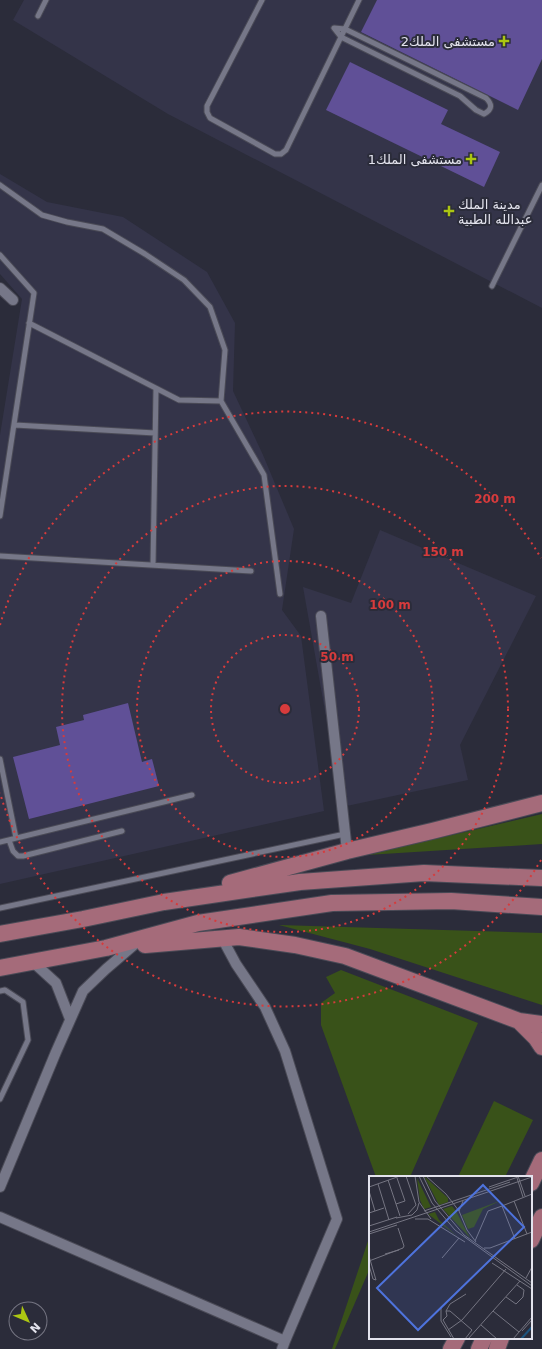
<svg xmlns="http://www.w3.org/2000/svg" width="542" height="1349" font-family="'DejaVu Sans',Cairo,sans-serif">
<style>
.built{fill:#343449}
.green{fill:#395219}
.building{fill:#605097}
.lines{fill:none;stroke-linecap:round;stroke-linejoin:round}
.service-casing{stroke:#4a4a56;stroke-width:7}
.minor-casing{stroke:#4a4a56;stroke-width:12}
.primary-casing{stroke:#4a4a56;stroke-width:18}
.service{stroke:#767788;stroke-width:5}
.minor{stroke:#767788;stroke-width:10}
.primary{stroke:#a56b7a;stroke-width:16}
.ring{fill:none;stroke:#d73b3c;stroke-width:2;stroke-dasharray:2 4}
.poi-dot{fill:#acc612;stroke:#2b2c3a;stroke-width:1.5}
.labels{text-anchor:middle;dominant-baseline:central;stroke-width:4;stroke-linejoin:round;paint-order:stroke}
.poi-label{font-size:13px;fill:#e3e3ed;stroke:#2b2c3a;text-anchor:end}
.inset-river{fill:none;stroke:#1d547e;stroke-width:2}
.inset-road{fill:none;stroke:#757582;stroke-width:1}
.view{fill:#4e73dd;fill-opacity:0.15;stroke:#4e73dd;stroke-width:2}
.inset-edge{fill:none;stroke:#e3e3ed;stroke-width:2}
.centre{fill:#d73b3c;stroke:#2b2c3a;stroke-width:2}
.ring-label{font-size:12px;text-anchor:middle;font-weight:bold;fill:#d73b3c;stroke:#2b2c3a;stroke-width:4;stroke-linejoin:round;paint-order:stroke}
</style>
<rect width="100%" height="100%" fill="#2b2c3a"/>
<path class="built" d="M24 0H542V308L168 114 13 20Z
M0 174 47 202 123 217 207 272 235 323 233 391 263 455 294 529 282 610 301 636 324 811 0 884V435L22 299 0 274Z
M380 530 536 596 460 745 468 780 342 807 303 587 351 603Z"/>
<path class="green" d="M542 814V844L367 855Z
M279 925 542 933V1005L370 949Z
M341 970 478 1023 410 1177H376L321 1025V1003L335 993 326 977Z
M494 1101 533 1120 505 1177H458Z
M370 1235V1268L335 1349H332Z"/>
<path class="building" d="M377 0H542V59L518 110 361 32Z
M350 62 448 110 441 124 500 152 484 187 326 110Z
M128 703 142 762 152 759 159 786 29 819 13 757 60 745 56 727 84 720 83 715Z"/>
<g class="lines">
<defs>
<path id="service" d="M262 0 207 106V112L210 118 275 154H281L286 150 359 0
M38 16 46 0
M334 28 345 29 486 98C492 104 493 109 484 114L476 110 460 96 341 37Z
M0 185 42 215 67 222 103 229 145 254 184 280 210 307 225 350 221 401 264 475 280 594
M0 255 34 293 0 516
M492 286 542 185
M29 323 179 400 221 401
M15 425 155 433
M0 556 251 571
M153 565 156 389
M0 759 16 838
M9 840 13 851 18 856H23L122 831
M0 842 192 795
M0 908 345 834
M0 991 5 990 23 1002 28 1040 0 1099"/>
<path id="minor" d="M0 288 13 300
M321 616 347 851
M222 938 236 964 265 1007 285 1051 337 1219 285 1341
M33 962 56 983 70 1019
M0 1187 56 1052 83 991 106 969 134 945
M0 1217 285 1341 282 1349"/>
<path id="primary" d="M230 883 347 851 432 831 542 803
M0 934 83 919 164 902 300 882 424 873 542 878
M145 945 239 937 295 945 345 956 519 1021 536 1038 542 1047
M0 968 106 948 198 923 332 903 451 901 542 907
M519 1021 542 1024
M531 1183 542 1160
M531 1240 542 1217
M451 1349 457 1338
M479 1349 484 1338
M497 1349 501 1338"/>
</defs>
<use href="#service" class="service-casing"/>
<use href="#minor" class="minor-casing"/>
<use href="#primary" class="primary-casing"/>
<use href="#service" class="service"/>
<use href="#minor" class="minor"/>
<use href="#primary" class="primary"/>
</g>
<g class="ring">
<circle cx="285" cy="709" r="74"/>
<circle cx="285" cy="709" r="148"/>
<circle cx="285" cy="709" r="223"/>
<path d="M541 860A297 297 0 0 1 0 793M0 625A297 297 0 0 1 541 558"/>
</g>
<g class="poi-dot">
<path d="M502 35h4v4h4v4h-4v4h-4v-4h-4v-4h4z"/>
<path d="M469 153h4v4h4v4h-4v4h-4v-4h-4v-4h4z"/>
<path d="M447 205h4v4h4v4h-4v4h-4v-4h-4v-4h4z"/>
</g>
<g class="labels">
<g class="poi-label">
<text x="495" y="41">مستشفى الملك2</text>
<text x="462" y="159">مستشفى الملك1</text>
<text x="458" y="204" text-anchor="start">مدينة الملك<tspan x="458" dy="15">عبدالله الطبية</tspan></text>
</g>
</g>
<g transform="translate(369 1176)">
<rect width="163" height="163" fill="#2b2c3a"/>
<path d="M55 0 79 22V26L70 29ZM48 2 62 31 55 33 51 24ZM133 24 114 33 105 51 99 53 93 39ZM83 30 87 35 101 62 74 33ZM66 36 70 44 88 60 59 38Z" fill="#395219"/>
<path class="inset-river" d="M152 163 163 151"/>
<path class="inset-road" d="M37 0 47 29 39 38M46 0 50 26 62 43M50 0 63 27 86 54 163 110M54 0 66 25 95 59 163 107M57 0 77 18 90 35M149 0 156 20M148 2 154 21M19 4 31 40M9 8 20 44M0 11 31 0M120 11 152 0M0 15 6 35M94 25 90 35 98 54 107 66M145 25 158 58M27 28 36 25 28 2M55 35 141 6M0 37 15 32M57 37 163 1M43 39 48 34 50 27M27 42 43 39M46 43H59L96 66M0 50 28 41M0 56 57 37M0 58 28 49M146 63 133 30 163 18M106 65 119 35 133 30M115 72H121L163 56M16 78 30 74M0 80 7 104M73 82 90 62M0 85 34 72 35 70 29 52M123 87 163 113M0 89 4 103 7 104M157 102 163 91M137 121 147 128 154 121 155 114 148 109M72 131V145L82 161M77 135H81L103 154 96 163M112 149 128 163M79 154 93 144 137 93M153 155 163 144M150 156 124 135 151 105M85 163 74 144 78 140 77 135 81 128 97 118M99 163 124 135M144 163 163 141"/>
<path class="view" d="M114 9 155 51 49 154 8 112Z"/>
<rect width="163" height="163" class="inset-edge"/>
</g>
<circle cx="285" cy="709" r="6" class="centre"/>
<g class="ring-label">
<text x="495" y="503">200 m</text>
<text x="443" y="556">150 m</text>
<text x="390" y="609">100 m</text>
<text x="337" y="661">50 m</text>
</g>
<g transform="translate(28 1321) rotate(134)"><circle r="19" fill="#2b2c3a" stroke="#757582"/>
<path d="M0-3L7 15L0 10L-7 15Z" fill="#acc612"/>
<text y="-6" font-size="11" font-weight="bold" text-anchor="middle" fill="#e3e3ed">N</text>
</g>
</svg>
